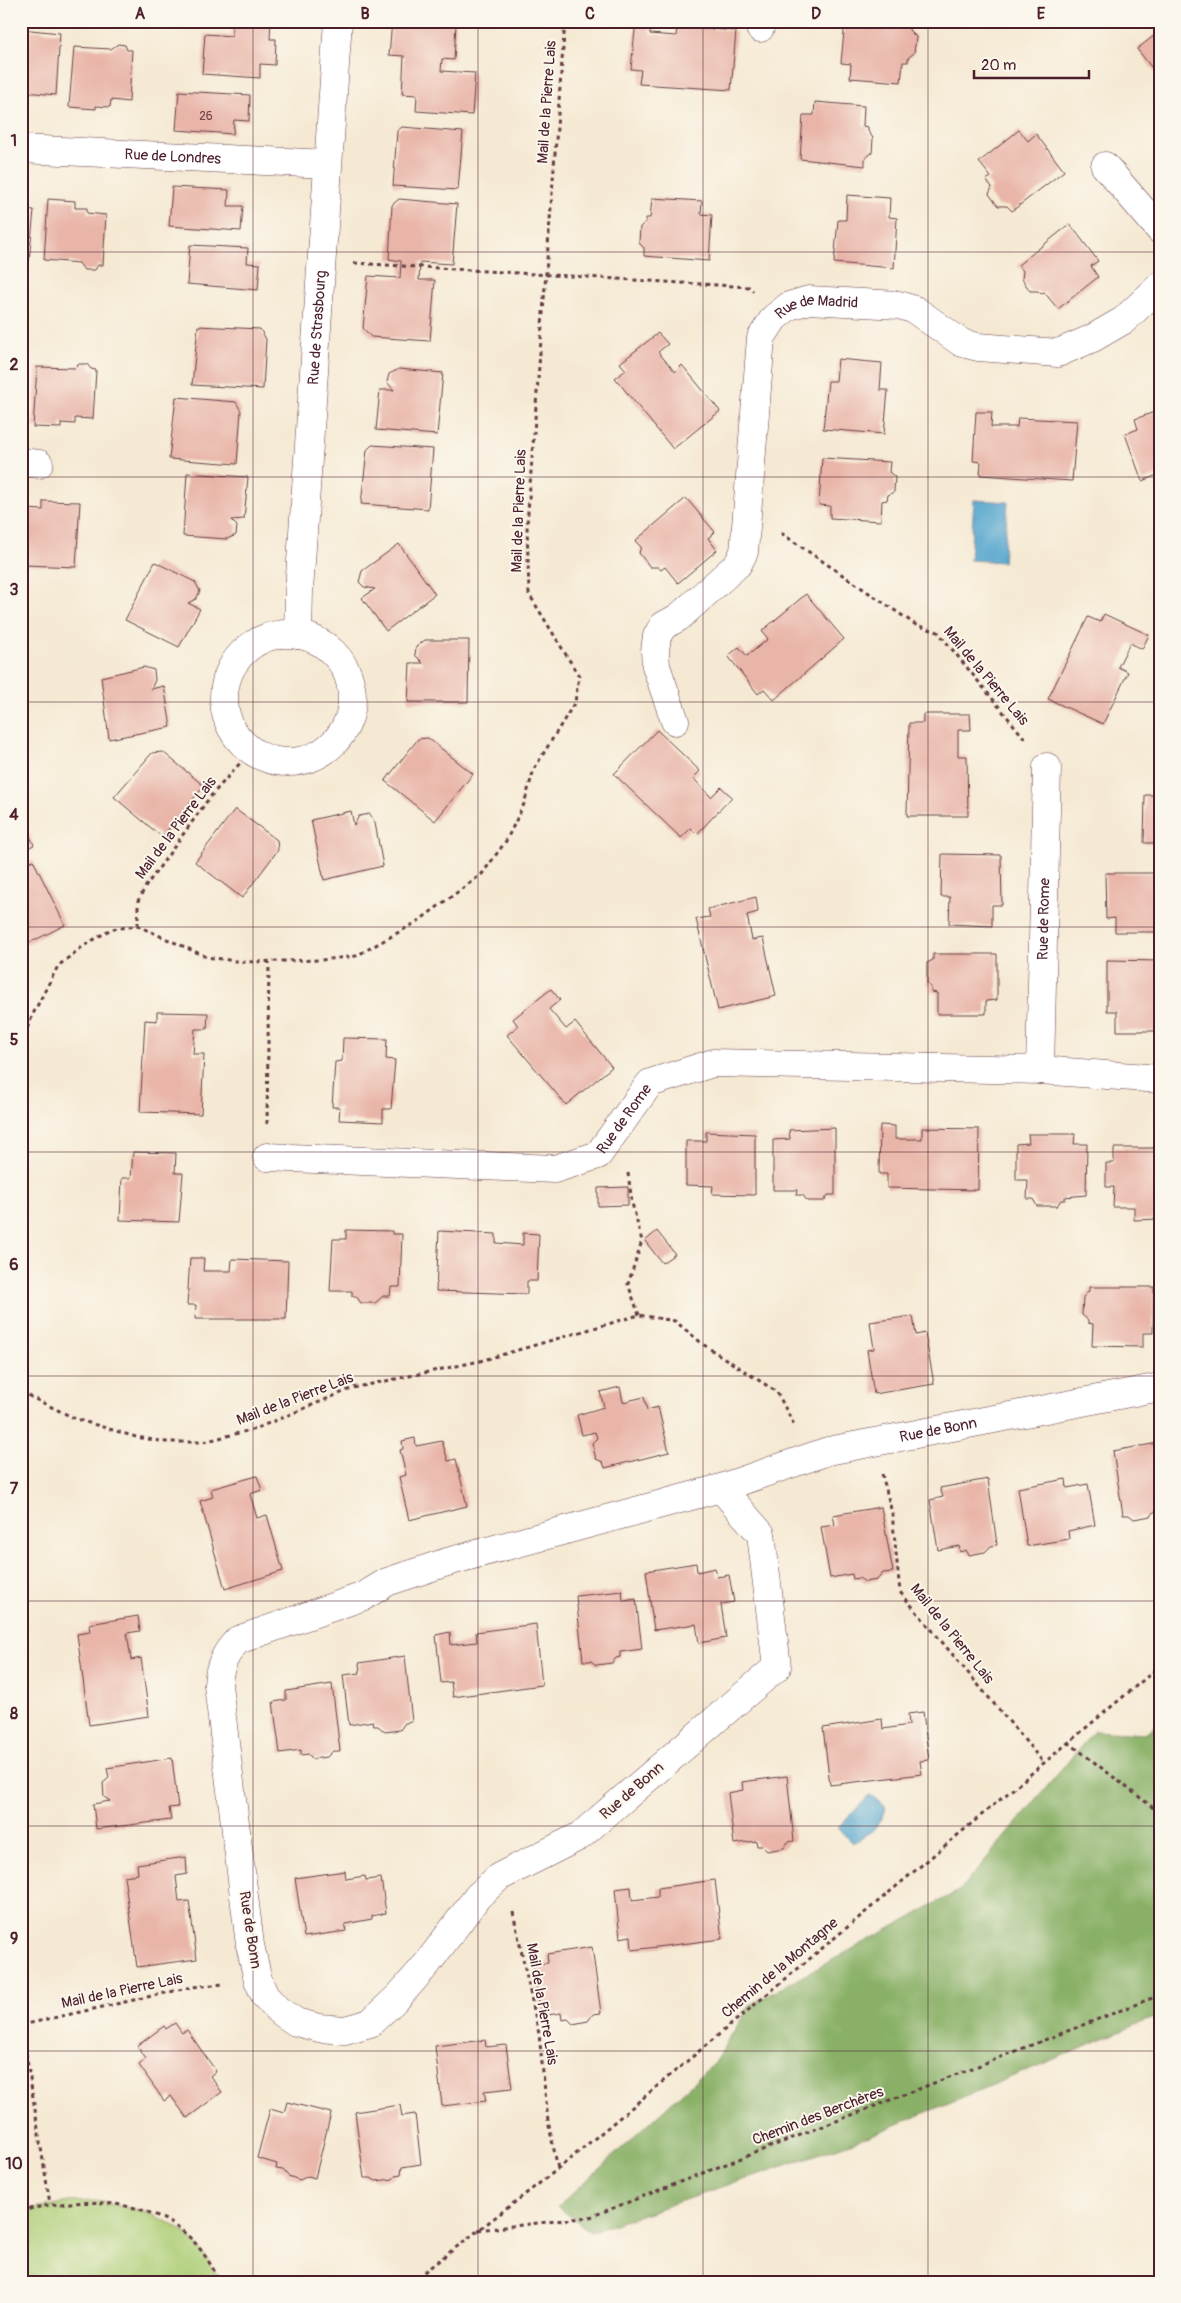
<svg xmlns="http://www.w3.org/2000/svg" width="1181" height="2303" font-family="Pangolin,sans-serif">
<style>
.green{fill:#accd75;stroke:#7b7650}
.forest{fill:#89b066;stroke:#6a6848}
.water{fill:#53a5ce;stroke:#4e627c}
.building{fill:#e9b5a9}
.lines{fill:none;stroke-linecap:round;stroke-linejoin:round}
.minor-casing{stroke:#643d44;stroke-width:29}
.path{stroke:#643d44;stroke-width:3;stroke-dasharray:4 4;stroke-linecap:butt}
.minor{stroke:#fff;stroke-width:28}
.grid{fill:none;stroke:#4a1f2b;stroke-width:1;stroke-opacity:0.55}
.labels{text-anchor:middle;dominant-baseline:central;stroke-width:4;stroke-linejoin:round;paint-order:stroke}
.number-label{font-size:12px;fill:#72444a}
.street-label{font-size:15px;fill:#4a1f2b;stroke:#fbf7ec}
.neatline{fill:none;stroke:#4a1f2b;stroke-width:2}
.grid-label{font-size:16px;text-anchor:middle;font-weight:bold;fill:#4a1f2b}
</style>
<rect width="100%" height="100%" fill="#fbf7ec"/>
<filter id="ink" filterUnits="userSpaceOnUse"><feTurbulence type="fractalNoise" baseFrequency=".02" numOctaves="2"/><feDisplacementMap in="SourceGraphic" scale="10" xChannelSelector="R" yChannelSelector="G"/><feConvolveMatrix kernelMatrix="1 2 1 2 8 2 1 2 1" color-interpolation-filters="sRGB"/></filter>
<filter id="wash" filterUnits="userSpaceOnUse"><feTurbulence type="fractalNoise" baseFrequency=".0096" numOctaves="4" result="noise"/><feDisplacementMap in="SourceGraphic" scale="20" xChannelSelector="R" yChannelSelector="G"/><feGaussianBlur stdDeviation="1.12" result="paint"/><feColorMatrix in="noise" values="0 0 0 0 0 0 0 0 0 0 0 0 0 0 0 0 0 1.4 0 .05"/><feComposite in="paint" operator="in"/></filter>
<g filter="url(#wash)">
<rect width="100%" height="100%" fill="#f5e9d3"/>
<path class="green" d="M95 2201C135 2208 174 2215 200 2249 208 2259 214 2271 221 2282H21V2211L68 2202Z"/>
<path class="forest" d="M1160 1721V2015L862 2139 591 2232 558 2207 714 2063 750 2005 960 1890 1094 1731 1144 1734Z"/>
<path class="water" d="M974 500 1008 502 1003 562 970 560Z
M870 1795 886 1807C878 1827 872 1834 852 1843L838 1828Z"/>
<g id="blocks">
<path class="building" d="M232 21H271L270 39H276L275 65 260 64V78L202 74 205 34 232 36Z
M392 21 456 24 454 60 442 59 441 71 475 73 472 115 416 111 417 95 402 94 404 56 389 55Z
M636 21 651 22 650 34 676 36 677 26 736 31 731 90 639 84 641 70 631 69Z
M845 21 910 23 909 30 916 37 914 53 908 58V62H903L901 82 850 78 851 64 841 63Z
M21 29 60 33 56 95 26 92V86L21 85Z
M1160 31V78L1137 49Z
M118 44 125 45 127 50H132L129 102 111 100 110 107 96 106V109L69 107 74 47 111 49Z
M179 91 250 95 249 121 234 120 233 134 176 130Z
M815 102 864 106 863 126 868 127V131L873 138 872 153 865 158V166L800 159 803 115H814Z
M402 127 463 132 458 190 393 186 397 131Z
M1019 130 1028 141 1036 134 1064 171 1012 211 1007 206H998L989 194 992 187 986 180 991 177 979 162Z
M172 187 229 190 228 206H243L241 231 169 226Z
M847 195 890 198 889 217 897 218 894 268 834 263 838 220H846Z
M652 198 702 201 701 214 712 215 709 261 644 256V248L639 243 640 227 646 222V218H650Z
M48 199 75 201V208H87V213L106 215 103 265H98L95 270H84L79 263 44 260Z
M399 199 457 204 452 264 420 262 419 280H435L430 341 371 337 363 328 368 276 400 278 401 261 389 259 392 205Z
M21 209 34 210 29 261 25 260 21 263Z
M1070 224 1098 261 1091 266 1098 277 1058 309 1044 292 1041 294 1038 291H1030L1022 279 1023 271 1018 265Z
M190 245 248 248 247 263 260 264 258 290 187 284Z
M198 326 260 329 266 339 263 389 192 385Z
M658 333 668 344 658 352 675 372 682 365 720 411 673 449 615 378 626 370 620 363Z
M838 359 882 363 880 390H888L884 434 823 429 828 381H836Z
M79 364H87L91 369 96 370 93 419 75 418V424L61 423V428L33 427 37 367 75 368Z
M399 369 443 373 437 435 376 430 380 390H394L387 382 389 374Z
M176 397 236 402 241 411 237 464 169 459Z
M1160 410V474L1142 481 1125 434 1138 429 1135 419Z
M976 412H992L991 427H1017L1018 418 1077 421 1072 481 980 475 981 462 973 461Z
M372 445 433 449 428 509 361 504 367 450Z
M822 458 890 462 889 472 895 477 894 492 888 495 887 500 882 501 881 521 830 518V506L819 505Z
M187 473 248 477 244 519 231 520 237 526 236 535 227 539 183 536Z
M686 498 715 532 708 538 717 550 678 583 665 567 661 570 658 567H650L639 553 641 547 635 541Z
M43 501 80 502 76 567 24 565 27 509 43 510Z
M399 544 435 594 386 631 362 598 375 589 364 587 359 582 362 571Z
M155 562 195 582 200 591 196 599 188 603 200 609 179 647 125 620Z
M806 594 844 639 774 700 764 689 758 694 728 656 739 647 747 656 768 639 762 631Z
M1104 614 1149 635 1142 649 1130 643 1118 667 1128 672 1103 724 1048 699 1088 617 1100 622Z
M425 640H469L468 702H408L410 663H423L415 655 416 647Z
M144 667 154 670 155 680 151 689 164 686 171 727 109 739 101 677Z
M923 714H970L971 730H958V756H967L968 816H907L909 723H923Z
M657 730 700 771 693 778 711 797 721 787 732 797 697 834 691 828 681 838 614 774Z
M428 738 473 774 435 821 385 781 418 739Z
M163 752 204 786 162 837 114 797 152 753Z
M1155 783H1160V843H1144L1145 795H1154Z
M235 809 277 840 278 850 242 898 195 862Z
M351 811 354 825 359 816 370 814 375 823 383 866 324 880 311 820Z
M21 817 34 845 21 851Z
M942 854 1001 855 1002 905H992V926L949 924 950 897H941Z
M33 860 65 925 21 947V866Z
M1105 873H1160V932H1115V918L1106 919Z
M756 897 758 912 747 915 752 940 763 938 776 996 718 1010 696 919 710 917 708 909Z
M933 954H997V1000L986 1001V1014H937V993L931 992V987L927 984V963L933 960Z
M1107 960 1160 961 1159 1031H1117V1011H1107Z
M551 989 560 1000 549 1009 566 1029 575 1022 612 1067 566 1105 507 1035 518 1026 513 1019Z
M157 1012 208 1013 207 1029H195L193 1054H204L201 1114 140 1112 145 1020 157 1021Z
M343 1038 387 1039 386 1059 395 1060 391 1109H383V1122L339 1120 340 1107H332L335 1062 342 1061Z
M880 1125 895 1126V1139H922V1128L979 1129 978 1190 887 1188V1174H879Z
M835 1128V1195H828L824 1201H807L803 1195H796L797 1190H773V1140L790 1139 789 1130Z
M706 1132 755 1134V1195L712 1194 713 1186 686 1185V1141H706Z
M1028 1134H1075L1074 1144H1087L1086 1195 1065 1197V1200H1061L1057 1206H1037L1033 1199H1027L1028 1180H1016V1144L1029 1143Z
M1114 1148H1160V1219L1134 1220V1207H1113L1114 1187H1106V1163H1114Z
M133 1152 176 1153 175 1173H183L179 1222 120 1220 122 1178H131Z
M628 1187V1205L598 1206V1188Z
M346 1230 392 1231V1234H402L400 1287H391L390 1296H383L375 1303H361L356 1296H352V1291H330L333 1239H346Z
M439 1231 496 1234V1243L523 1245V1233L539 1234 537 1281H527V1294L436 1291Z
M657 1231 675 1254 662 1263 645 1241Z
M190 1258H204L203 1271H231L232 1259 288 1261 286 1319H195L196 1305H187Z
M1089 1287H1154L1153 1333H1143V1347L1092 1346 1093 1324 1088 1323V1320L1082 1315 1083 1297 1089 1291Z
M913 1316 916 1335 925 1333 934 1384 874 1394 867 1350 874 1349 870 1322Z
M620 1387 623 1402 644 1397 647 1410 658 1407 669 1452 605 1468 603 1462 596 1459 592 1443 597 1438 595 1432 582 1435 577 1415 604 1407 600 1392Z
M415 1438 416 1446 442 1441 448 1461 456 1459 467 1506 409 1520 399 1477 406 1475 400 1450 403 1449 402 1441Z
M1158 1443 1160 1453V1510H1156L1151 1516 1134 1519 1129 1515H1123L1113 1451Z
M257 1476 262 1490 250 1494 257 1518 267 1515 283 1571 225 1589 200 1501 213 1497 211 1489Z
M988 1479 997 1545 991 1546 985 1552 969 1555 966 1550 960 1552 959 1546 938 1550 930 1500 943 1497 940 1488Z
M1066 1479 1067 1488 1088 1484 1095 1525 1068 1531 1069 1539 1027 1546 1018 1488Z
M881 1507 893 1572 883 1573 877 1580 865 1582 859 1578 853 1579 852 1574 830 1578 821 1527 835 1525 833 1515Z
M696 1563 697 1572 715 1568 717 1577 729 1575 734 1602 721 1604 726 1638 699 1643 696 1624 654 1630 646 1571Z
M622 1591 623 1601 636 1599 642 1649 620 1652V1657L616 1658 612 1663 596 1665 591 1661H583L576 1596Z
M138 1616 140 1631 127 1633 131 1660 141 1658 149 1716 89 1725 77 1634 90 1632 89 1624Z
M536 1624 542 1685 453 1697 451 1682 441 1683 436 1635 450 1632 451 1645 477 1642 476 1632Z
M405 1656 412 1722 405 1723 400 1730 385 1732 378 1726H374L373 1721 349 1725 343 1675 360 1673 359 1663Z
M332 1684 340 1751H333L327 1757 313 1759 308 1754 301 1755V1750L280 1753 273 1702 286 1700V1691Z
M923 1712 929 1760 920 1761 922 1774 830 1785 823 1728 882 1719 883 1729 909 1725 908 1714Z
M172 1758 178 1807 169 1808 171 1820 96 1829 93 1804 110 1801 104 1797 103 1783 109 1778 107 1768Z
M787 1776 794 1841 788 1842 784 1848 767 1851 762 1846H757L756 1841 734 1844 728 1793 743 1790 742 1782Z
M186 1857 187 1874 176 1876 179 1902 189 1901 197 1959 137 1967 124 1876 138 1874 137 1864Z
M345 1871 346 1879 365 1876 366 1880 381 1878 386 1913 372 1916V1919L345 1924 346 1931 304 1937 295 1878Z
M715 1880 722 1939 632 1950 631 1936 620 1938 615 1889 631 1887 632 1900 658 1897V1888Z
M592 1947 601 2013 593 2014 588 2021 573 2024 568 2019 562 2020 561 2013 541 2016 534 1964 548 1963 547 1954Z
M175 2023 182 2033 187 2030 216 2071 210 2076 222 2092 187 2118 171 2096 164 2101 139 2065 146 2059 137 2046 164 2026 166 2029Z
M485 2040 486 2047 506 2045 512 2088 484 2091 486 2101 442 2106 435 2046Z
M287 2102 331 2113 315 2178 308 2176 300 2180 288 2176 283 2170 276 2169 277 2164 257 2158 270 2109 284 2113Z
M400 2105 402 2116 415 2114 421 2164 402 2167 401 2174 396 2175 393 2179 376 2181 371 2178H364L355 2112Z"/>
</g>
</g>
<g filter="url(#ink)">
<use href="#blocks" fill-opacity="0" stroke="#643d44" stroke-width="1"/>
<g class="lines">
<defs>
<g id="minor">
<path d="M760 28V21"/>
<path id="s1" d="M21 149 327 164"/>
<path d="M1105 166 1160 230"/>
<path d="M21 462 39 464"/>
<circle cx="288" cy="698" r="64"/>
<path id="s2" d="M298 635 299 591 338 21"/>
<path id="s3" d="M675 721 656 666 655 651 657 636 663 626 679 617 738 564 744 552 761 338 774 318 789 306 809 300 899 305 915 310 962 343 978 347 1058 353 1093 338 1124 320 1160 286"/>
<path id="s4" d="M1040 1070 1047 767"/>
<path id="s5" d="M267 1157 555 1169 598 1155 650 1083 713 1063 1040 1070 1160 1079"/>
<path id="s6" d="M721 1488 761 1534 777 1667 580 1836 499 1877 478 1896 427 1964 399 1996 370 2023 345 2030 319 2028 296 2022 278 2010 265 1996 258 1980 250 1945 218 1685C219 1666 225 1653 238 1640L364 1596 387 1582 447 1562 721 1488 828 1451 1160 1387"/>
</g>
</defs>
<use href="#minor" class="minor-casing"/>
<path class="path" d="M354 263 749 287 753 291
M781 533 916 625 938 632 1026 740
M138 926V901L146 886 210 797 251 751
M21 1043 34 1012 58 966 82 947 111 929 138 926 207 957 243 962 321 960 356 956 417 922 482 874 506 841 524 804 534 769 575 702 579 676 529 594 527 525 565 21
M267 1124 269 962
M628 1173 632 1203 642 1241 628 1284 639 1315
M21 1392 76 1419 136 1437 166 1442H203L255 1429 353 1388 480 1361 639 1315 675 1321 704 1345 777 1392 795 1427
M882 1474 892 1513 900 1592 1043 1762
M1068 1742 1160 1813
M513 1912 539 2034 548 2121 558 2169
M21 2022 50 2204
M22 2025 192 1987 224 1984
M21 2211C80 2196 159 2196 200 2249 208 2259 214 2271 221 2282
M478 2230 590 2217 1160 1995
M411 2282 558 2169 1160 1666"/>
<use href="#minor" class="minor"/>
</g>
</g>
<path class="grid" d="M253 21V2282M478 21V2282M703 21V2282M928 21V2282M21 252H1160M21 477H1160M21 702H1160M21 927H1160M21 1152H1160M21 1376H1160M21 1601H1160M21 1826H1160M21 2051H1160"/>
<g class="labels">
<g class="number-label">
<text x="206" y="116">26</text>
</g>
<g class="street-label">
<text transform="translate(547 102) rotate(-86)">Mail de la Pierre Lais</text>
<text stroke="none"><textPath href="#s1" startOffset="152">Rue de Londres</textPath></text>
<text stroke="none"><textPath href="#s3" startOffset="496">Rue de Madrid</textPath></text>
<text stroke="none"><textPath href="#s2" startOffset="308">Rue de Strasbourg</textPath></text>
<text transform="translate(519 511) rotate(-88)">Mail de la Pierre Lais</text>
<text transform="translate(986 676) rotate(50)">Mail de la Pierre Lais</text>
<text transform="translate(176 828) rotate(-53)">Mail de la Pierre Lais</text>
<text stroke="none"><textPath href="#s4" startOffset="151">Rue de Rome</textPath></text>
<text stroke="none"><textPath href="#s5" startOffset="378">Rue de Rome</textPath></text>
<text transform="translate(295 1399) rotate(-21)">Mail de la Pierre Lais</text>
<text stroke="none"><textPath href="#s6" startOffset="1956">Rue de Bonn</textPath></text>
<text transform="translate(952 1634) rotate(51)">Mail de la Pierre Lais</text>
<text transform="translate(632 1791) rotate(-41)">Rue de Bonn</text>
<text transform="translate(250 1930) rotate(81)">Rue de Bonn</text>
<text transform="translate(780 1968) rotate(-40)">Chemin de la Montagne</text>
<text transform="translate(122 1991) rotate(-12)">Mail de la Pierre Lais</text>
<text transform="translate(542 2004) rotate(80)">Mail de la Pierre Lais</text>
<text transform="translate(818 2116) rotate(-21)">Chemin des Berchères</text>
</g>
</g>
<rect width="1181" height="2303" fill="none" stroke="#fbf7ec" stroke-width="55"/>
<path d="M974 70v8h115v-8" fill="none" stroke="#4a1f2b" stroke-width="2.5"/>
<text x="981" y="70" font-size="15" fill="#4a1f2b" stroke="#fbf7ec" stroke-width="4" paint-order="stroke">20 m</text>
<rect x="28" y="28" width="1126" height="2248" class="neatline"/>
<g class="grid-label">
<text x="140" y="19">A</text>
<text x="365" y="19">B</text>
<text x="590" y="19">C</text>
<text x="816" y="19">D</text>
<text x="1041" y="19">E</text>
<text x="14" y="146">1</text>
<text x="14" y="370">2</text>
<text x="14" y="595">3</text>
<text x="14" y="820">4</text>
<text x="14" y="1045">5</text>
<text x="14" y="1270">6</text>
<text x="14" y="1494">7</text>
<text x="14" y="1719">8</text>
<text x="14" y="1944">9</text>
<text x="14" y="2169">10</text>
</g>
</svg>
